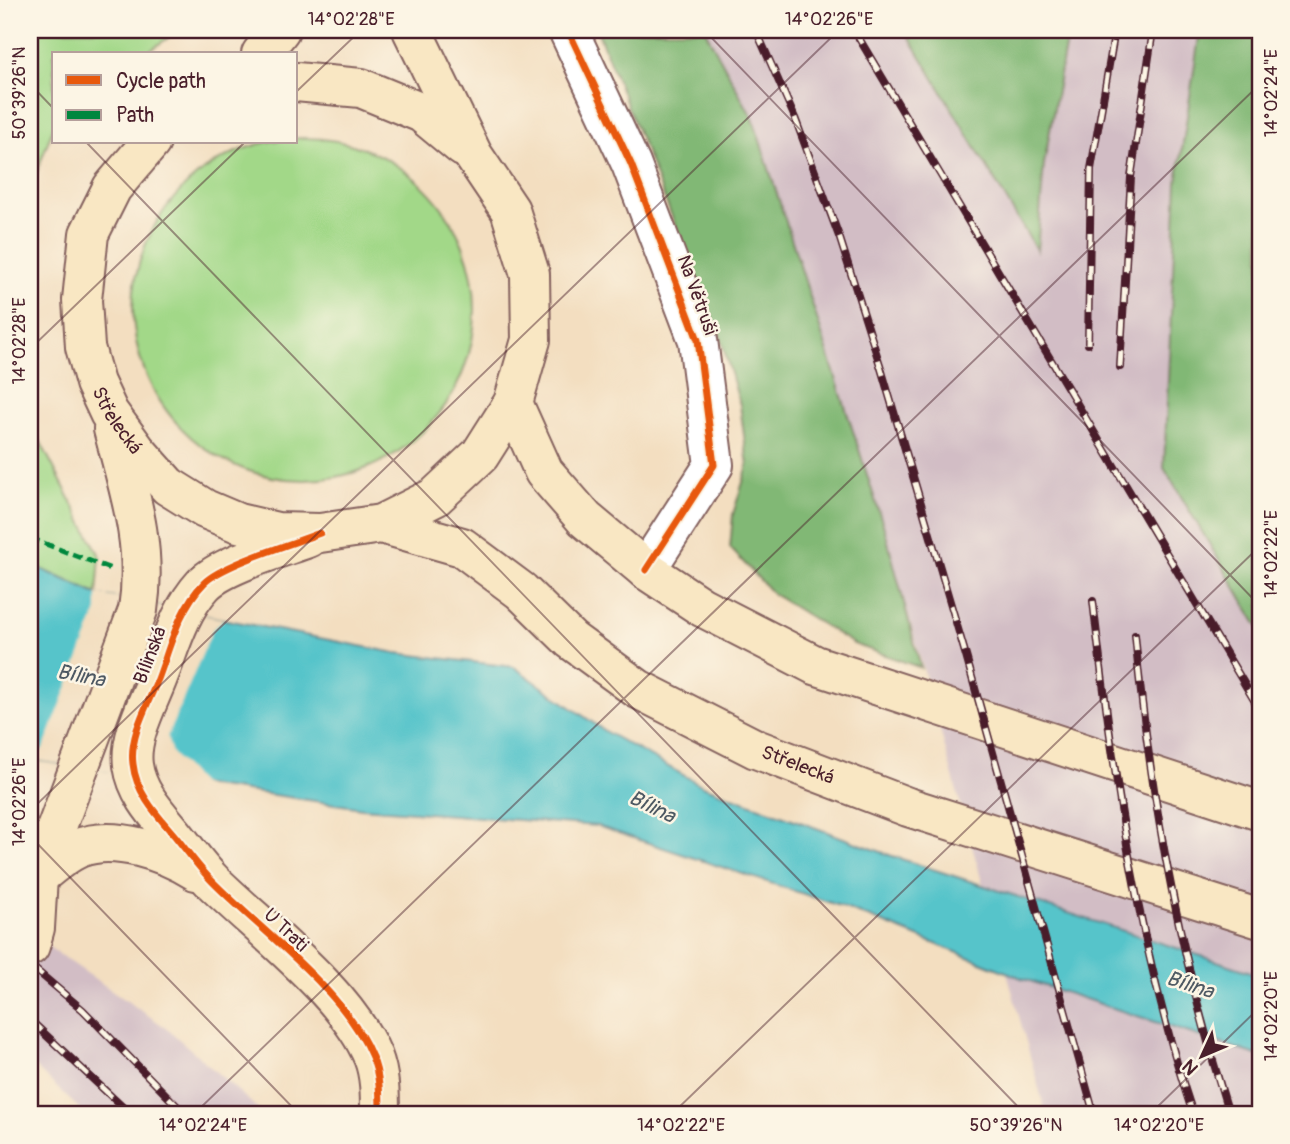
<svg xmlns="http://www.w3.org/2000/svg" width="1290" height="1144" font-family="Pangolin,sans-serif">
<style>
.industrial{fill:#d2bdc5}
.green{fill:#a2d888;stroke:#767c5a;stroke-width:2}
.forest{fill:#81b874;stroke:#666c50;stroke-width:2}
.water{fill:#56c4ca;stroke:#50727a;stroke-width:2}
.pier{fill:#f3dec0}
.lines{fill:none;stroke-linecap:round;stroke-linejoin:round}
.street-casing{stroke:#85625f;stroke-width:42}
.secondary-casing{stroke:#85625f;stroke-width:42}
.street{stroke:#fff;stroke-width:38}
.secondary{stroke:#f9e7c3;stroke-width:38}
.rail-casing{stroke:#4a1f2b;stroke-width:8}
.rail{stroke:#fcf5e5;stroke-width:5;stroke-dasharray:16;stroke-linecap:butt}
.quiet{stroke:#00873e;stroke-width:5;stroke-dasharray:10 5;stroke-linecap:butt}
.cycleway-casing{stroke:#fcf5e5;stroke-width:11}
.cycleway{stroke:#e8590c;stroke-width:7}
.ticks{fill:none;stroke:#4a1f2b;stroke-width:2;stroke-opacity:0.45}
.labels{text-anchor:middle;dominant-baseline:central;stroke-width:5;stroke-linejoin:round;paint-order:stroke}
.street-label{font-size:19px;fill:#4a1f2b;stroke:#fcf5e5}
.water-label{font-size:21px;font-style:italic;fill:#4e5963;stroke:#fcf5e5}
.neatline{fill:none;stroke:#4a1f2b;stroke-width:2.5}
.ticks-label{font-size:18px;text-anchor:middle;fill:#4a1f2b}
</style>
<rect width="100%" height="100%" fill="#fcf5e5"/>
<filter id="ink" filterUnits="userSpaceOnUse"><feTurbulence type="fractalNoise" baseFrequency=".0143" numOctaves="2"/><feDisplacementMap in="SourceGraphic" scale="14" xChannelSelector="R" yChannelSelector="G"/><feConvolveMatrix kernelMatrix="1 2 1 2 8 2 1 2 1" color-interpolation-filters="sRGB"/></filter>
<filter id="wash" filterUnits="userSpaceOnUse"><feTurbulence type="fractalNoise" baseFrequency=".00686" numOctaves="4" result="noise"/><feDisplacementMap in="SourceGraphic" scale="28" xChannelSelector="R" yChannelSelector="G"/><feGaussianBlur stdDeviation="1.57" result="paint"/><feColorMatrix in="noise" values="0 0 0 0 0 0 0 0 0 0 0 0 0 0 0 0 0 1.4 0 .05"/><feComposite in="paint" operator="in"/></filter>
<g filter="url(#wash)">
<rect width="100%" height="100%" fill="#f3dec0"/>
<path class="industrial" d="M705 30H904L1037 250 1044 164 1068 30H1200L1177 183 1164 468 1260 629V1114H1046L886 534 753 119Z
M30 934 165 1027 264 1114H85L30 1062Z"/>
<path class="green" d="M30 30H180L144 54H54V125L30 191Z
M133 309a171 171 0 1 1 342 0a171 171 0 1 1-342 0Z
M30 422 100 556 97 594 30 564Z"/>
<path class="forest" d="M597 30H705L753 119 886 534 921 668 854 644 773 594 730 548 733 514 748 466 740 405 721 339Z
M905 30H1068L1044 164 1037 251Z
M1200 30H1260V629L1164 468 1177 183Z"/>
<path class="water" d="M30 564 96 594 110 597 396 653 514 667 606 732 703 786 892 856 1260 975V1056L1024 979 840 906 597 826 362 808 35 760 30 763Z"/>
<path class="pier" d="M97 594 224 619 213 629 167 737 172 753 204 787 35 760 45 745 97 611Z"/>
</g>
<g filter="url(#ink)">
<g class="lines">
<defs>
<path id="street" d="M568 30 631 164 698 340 714 465 646 570"/>
<g id="secondary">
<path d="M261 54 280 30"/>
<path d="M296 82 361 88 422 113 463 147"/>
<path id="s1" d="M151 142 112 188 89 234 82 300 85 347 95 383 109 413 136 450 168 486 205 509 238 523 277 532 320 533 381 524 435 497 480 455 513 403 531 340 530 274 510 210 473 155 412 30"/>
<path d="M513 403 544 472 585 519 646 570 702 607 815 665 1260 811"/>
<path id="s2" d="M381 524 462 547 521 591 571 640 638 689 756 749 908 807 1260 919"/>
<path d="M308 538C281 548 221 565 203 585 180 610 171 644 159 675 149 702 129 736 133 765 137 794 158 815 176 837 188 852 199 868 213 882 262 930 347 994 373 1057 380 1075 380 1095 380 1114"/>
<path d="M38 877C51 866 63 855 79 848 114 834 165 852 196 871"/>
<path d="M30 946 35 928 38 877 138 610C148 545 129 491 113 429"/>
</g>
</defs>
<use href="#street" class="street-casing"/>
<use href="#secondary" class="secondary-casing"/>
<use href="#street" class="street"/>
<use href="#secondary" class="secondary"/>
<defs>
<path id="rail" d="M756 30 795 118 840 239 881 368 966 656 1094 1114
M854 30 1260 710
M1088 344 1091 169 1115 30
M1120 367 1131 177 1153 30
M1093 601C1113 774 1138 949 1193 1114
M1135 635C1150 798 1180 958 1229 1114
M30 965 83 1010 185 1114
M30 1020 130 1114"/>
</defs>
<use href="#rail" class="rail-casing"/>
<use href="#rail" class="rail"/>
<path class="quiet" d="M30 538 111 569"/>
<defs>
<path id="cycleway" d="M568 30 631 164 698 340 714 465 646 570
M320 533C292 544 223 564 204 583 179 608 170 647 158 679 148 704 129 736 133 764 136 793 157 815 175 836 187 851 199 868 212 881 261 931 346 992 372 1057 380 1075 380 1095 380 1114"/>
</defs>
<use href="#cycleway" class="cycleway-casing"/>
<use href="#cycleway" class="cycleway"/>
</g>
</g>
<path class="ticks" d="M704 30 1260 606M30 84 54 109M296 92 361 30M86 142 1025 1114M30 349 245 142M30 811 839 30M30 836 299 1114M194 1114 1260 84M672 1114 1260 546M1150 1114 1260 1007"/>
<g class="labels">
<g class="street-label">
<text transform="translate(697 295) rotate(70)">Na Větruši</text>
<text stroke="none"><textPath href="#s1" startOffset="306">Střelecká</textPath></text>
<text transform="translate(150 655) rotate(-69)">Bílinská</text>
<text stroke="none"><textPath href="#s2" startOffset="488">Střelecká</textPath></text>
<text transform="translate(286 930) rotate(44)">U Trati</text>
</g>
<g class="water-label">
<text transform="translate(81 676) rotate(11)">Bílina</text>
<text transform="translate(652 807) rotate(26)">Bílina</text>
<text transform="translate(1190 985) rotate(18)">Bílina</text>
</g>
</g>
<rect width="1290" height="1144" fill="none" stroke="#fcf5e5" stroke-width="77"/>
<rect x="52" y="52" width="245" height="91" fill="#fcf5e5" stroke="#b59f9b" stroke-width="2"/>
<rect x="66" y="75" width="35" height="10" fill="#e8590c" stroke="#b59f9b" stroke-width="2"/>
<text x="116" y="88" font-size="21" fill="#4a1f2b">Cycle path</text>
<rect x="66" y="110" width="35" height="10" fill="#00873e" stroke="#b59f9b" stroke-width="2"/>
<text x="116" y="122" font-size="21" fill="#4a1f2b">Path</text>
<g transform="translate(1202 1056) rotate(226)" stroke="#fcf5e5" stroke-width="5" paint-order="stroke">
<path d="M0-5L12 26L0 18L-12 26Z" fill="#4a1f2b"/>
<text y="-10" font-size="19" font-weight="bold" text-anchor="middle" fill="#4a1f2b">N</text>
</g>
<rect x="38" y="38" width="1214" height="1068" class="neatline"/>
<g class="ticks-label">
<text x="351" y="25">14°02'28"E</text>
<text x="829" y="25">14°02'26"E</text>
<text transform="translate(1271 93) rotate(-90)" y="6">14°02'24"E</text>
<text transform="translate(19 93) rotate(-90)" y="6">50°39'26"N</text>
<text transform="translate(19 341) rotate(-90)" y="6">14°02'28"E</text>
<text transform="translate(1271 554) rotate(-90)" y="6">14°02'22"E</text>
<text transform="translate(19 802) rotate(-90)" y="6">14°02'26"E</text>
<text transform="translate(1271 1016) rotate(-90)" y="6">14°02'20"E</text>
<text x="203" y="1131">14°02'24"E</text>
<text x="681" y="1131">14°02'22"E</text>
<text x="1016" y="1131">50°39'26"N</text>
<text x="1159" y="1131">14°02'20"E</text>
</g>
</svg>
